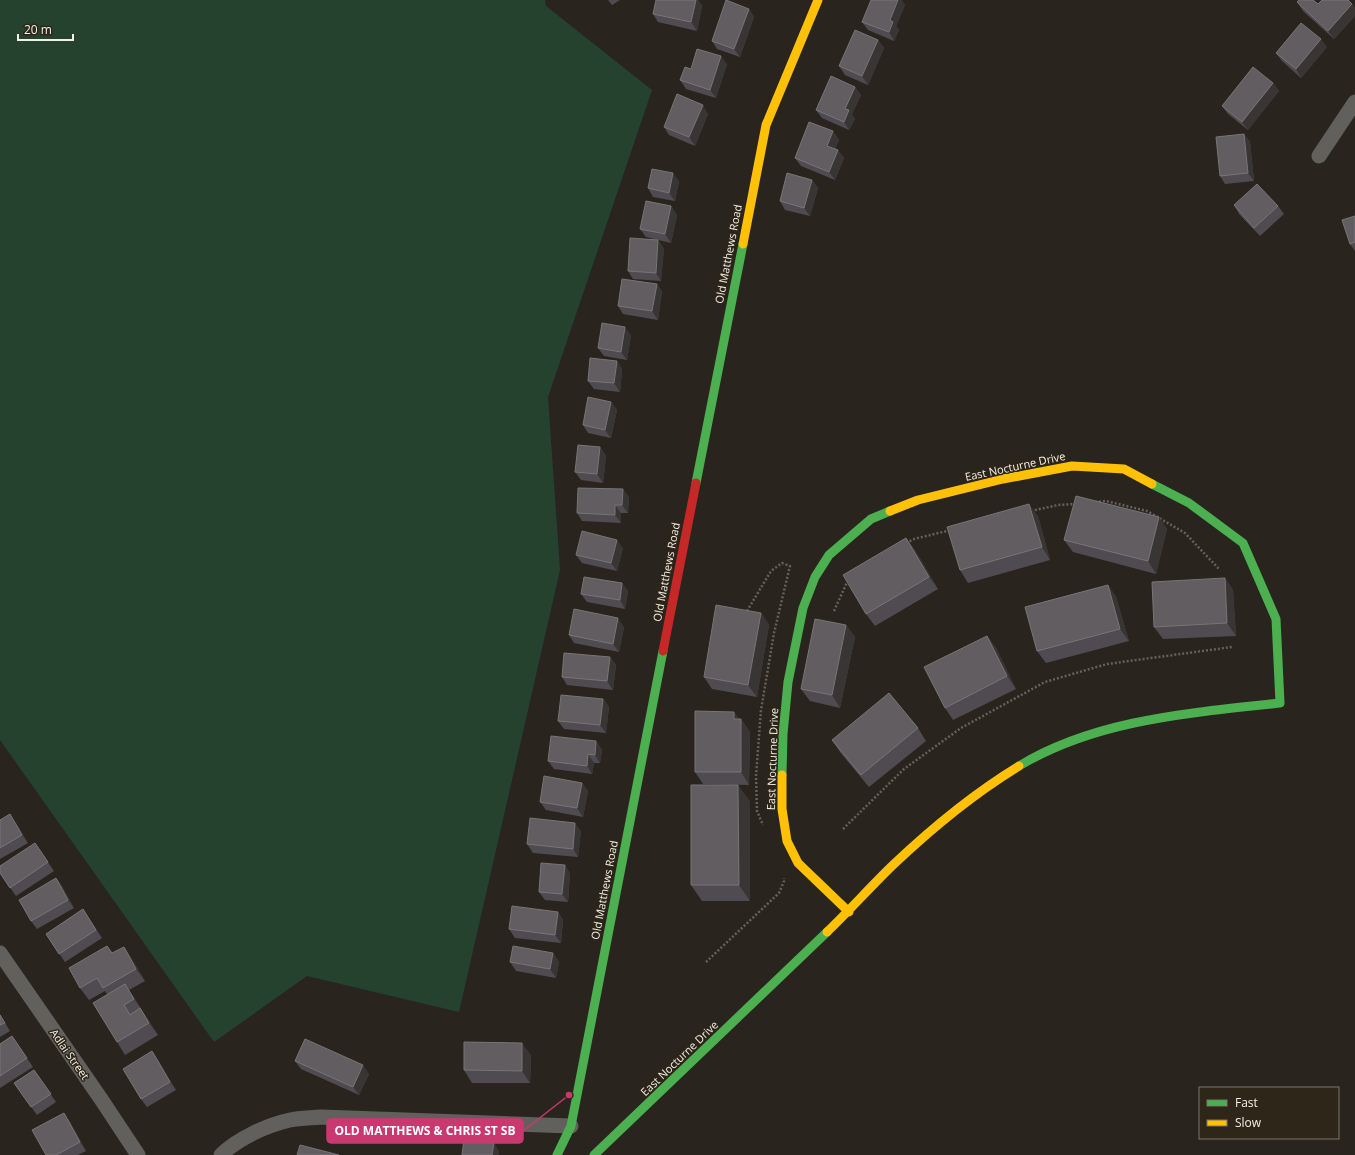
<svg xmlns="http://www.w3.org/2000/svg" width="1355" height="1155" font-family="'Open Sans',sans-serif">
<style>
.green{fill:#25422f}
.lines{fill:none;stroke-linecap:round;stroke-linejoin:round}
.path{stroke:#64615d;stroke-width:2.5;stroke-dasharray:2 2;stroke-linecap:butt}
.street{stroke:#61605c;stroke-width:15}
.fast{stroke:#4caf50;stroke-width:9}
.slow{stroke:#ffc107;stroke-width:9}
.jam{stroke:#c62828;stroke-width:9}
.wall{fill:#504b50}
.shaded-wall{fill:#393535}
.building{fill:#625d61;stroke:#797476}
.labels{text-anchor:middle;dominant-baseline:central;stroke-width:3;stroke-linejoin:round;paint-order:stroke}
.street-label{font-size:11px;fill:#f4efe7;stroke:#2d2619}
.leader{fill:none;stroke:#ca3870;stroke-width:1.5}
.callout-dot{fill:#ca3870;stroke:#2d2619;stroke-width:1.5}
.callout{fill:#ca3870;stroke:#ca3870;stroke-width:1.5}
.callout-label{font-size:12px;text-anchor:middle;font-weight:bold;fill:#fff}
</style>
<rect width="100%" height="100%" fill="#29251e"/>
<path class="green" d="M0 0H545L546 6 652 90 548 397 560 570 459 1012 307 976 214 1042 0 740Z"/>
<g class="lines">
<path class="path" d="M1095 502 1106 501 1147 511 1185 533 1219 569
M1031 511 1058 505 1076 504
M906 543 914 539 951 530
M747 611 771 571 782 563 790 566 774 633 761 710 756 776 757 811 763 825
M834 611 848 580
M843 829 904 769 961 728 1045 682 1107 664 1232 647
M706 962 779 893 784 881V878"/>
<path class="street" d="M1319 156 1355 102
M0 953 101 1099 138 1155
M221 1155C237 1139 267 1125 290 1120 300 1118 311 1118 321 1117L571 1126"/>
<path class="fast" d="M696 483 743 244
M1019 766C1097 719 1191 713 1280 703L1276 619 1243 543 1189 503 1152 484
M782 775 783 734 788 682 803 608 815 577 829 555 871 519 890 511
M557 1155 571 1126 663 651
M594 1155 827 932"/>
<path class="slow" d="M743 244 766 125 818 0
M890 511 918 500 1003 479 1072 466 1124 469 1152 484
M782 775V809L787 841 798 863 849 912
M827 932C850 910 871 886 894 864 933 827 973 794 1019 766"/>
<path class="jam" d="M663 651 696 483"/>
</g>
<path class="wall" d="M608 0H620L612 5Z
M656 0H698L702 6 697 31 658 22 653 14Z
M1297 2 1318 4H1352L1355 8V16L1334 39 1303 11Z
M905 5 896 26 899 30 894 41 868 30 862 22Z
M749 9 754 17 740 57 717 49 712 41Z
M878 40 884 48 868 85 845 75 839 66Z
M1327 47 1301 78 1282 61 1276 53Z
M727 64 716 98 686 89 680 80 691 69Z
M1273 83 1279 91 1248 130 1228 114 1222 106Z
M855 87 861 95 852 114 855 119 849 130 822 118 816 110Z
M708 114 695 146 669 135 664 127Z
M833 131 839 140 835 149 838 150 844 158 835 180 801 166 795 158Z
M1244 134 1250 142 1254 181 1225 184 1220 176Z
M812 180 818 188 810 216 785 210 780 201Z
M679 181 675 201 653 197 648 188Z
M1234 205 1278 206 1284 214 1260 236 1239 214Z
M671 206 677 215 671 243 646 237 640 229Z
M1355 216V251L1350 244Z
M664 248 661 281 633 279 628 271Z
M657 284 662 292 658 320 623 314 618 306Z
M631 335 627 360 604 356 598 348Z
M617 361 622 369 620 392 594 389 588 381Z
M611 402 617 410 611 438 588 433 583 425Z
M600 447 606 456 603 483 581 480 575 472Z
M629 497 628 513H621V523L582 521 577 513Z
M1038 516 1050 560 968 583 960 570Z
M1159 517 1167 529 1156 574 1073 552 1064 540Z
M906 538 915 550 938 589 875 626 866 614Z
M623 548 617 571 582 563 576 555Z
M1225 578 1233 590 1236 636 1163 639 1154 627Z
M622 583 628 591 625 609 587 602 581 594Z
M1108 585 1116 597 1129 641 1046 663 1037 651Z
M761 613 769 625 757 697 712 689 704 677Z
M846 625 855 637 840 708 810 701 801 689Z
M624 627 619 652 574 643 569 635Z
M987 636 996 648 1016 689 953 720 945 708Z
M610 657 616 665 613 690 567 685 562 677Z
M603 699 609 707 606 733 564 729 558 721Z
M734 712 739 719H741L750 732 749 785 703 784 695 772Z
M918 728 926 741 869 787 840 752 832 740Z
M596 741 602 750 600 763H594L592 774 554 769 548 761Z
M582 783 588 791 583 817 546 810 540 802Z
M750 801V901H702L691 885Z
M0 820 16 823 28 843 0 859Z
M581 831 578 857 533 853 527 844Z
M35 843 54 871 16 896 0 873Z
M565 865 570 874 568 902 545 900 539 892Z
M56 878 62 886 74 908 37 929 31 921Z
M83 909 102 938 65 962 46 934Z
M558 912 563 920 561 943 515 938 509 929Z
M107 946 112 953 124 947 132 959 145 981 129 990 158 1035 125 1055 117 1042 107 994 105 991 89 1000 80 988Z
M553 953 559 962 556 978 516 971 510 962Z
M0 1014 10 1031 0 1037Z
M12 1036 33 1067 0 1088V1044Z
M531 1055 530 1083H472L464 1070Z
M158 1060 176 1090 147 1107 141 1099Z
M295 1061 369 1074 359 1095 301 1069Z
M34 1070 56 1102 37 1115 14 1083Z
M64 1113 70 1122 86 1151 78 1155H46Z"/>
<path class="shaded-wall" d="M696 0H698L702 6 697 31 691 22Z
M898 0H902L905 5 896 26 899 30 894 41 889 32 890 20Z
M1352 4 1355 8V16L1334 39 1328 31Z
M749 9 754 17 740 57 734 49Z
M1321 39 1327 47 1301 78 1296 69Z
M878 40 884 48 868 85 862 76Z
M721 56 727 64 716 98 710 90Z
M1273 83 1279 91 1248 130 1242 122Z
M855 87 861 95 852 114 855 119 849 130 844 122 845 109Z
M703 105 708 114 695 146 689 137Z
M833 131 839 140 833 154 827 146Z
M1244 134 1250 142 1254 181 1248 173Z
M838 150 844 158 835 180 829 172Z
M673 173 679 181 675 201 669 193Z
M812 180 818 188 810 216 804 208Z
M671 206 677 215 671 243 665 234Z
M658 240 664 248 661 281 656 273Z
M657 284 662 292 658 320 652 311Z
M625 327 631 335 627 360 621 352Z
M617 361 622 369 620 392 614 383Z
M611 402 617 410 611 438 605 430Z
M600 447 606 456 603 483 597 474Z
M623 489 629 497 628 513 622 505Z
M1029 504 1038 516 1050 560 1042 547Z
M615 505 621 513V523L615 515Z
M1159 517 1167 529 1156 574 1148 561Z
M906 538 915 550 938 589 929 577Z
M617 540 623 548 617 571 611 563Z
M1225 578 1233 590 1236 636 1227 623Z
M622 583 628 591 625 609 620 600Z
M1108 585 1116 597 1129 641 1120 629Z
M761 613 769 625 757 697 748 685Z
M618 618 624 627 619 652 613 644Z
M846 625 855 637 840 708 832 695Z
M987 636 996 648 1016 689 1007 676Z
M610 657 616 665 613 690 607 681Z
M603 699 609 707 606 733 600 725Z
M734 712 741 721V719L750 732 749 785 741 772 734 719Z
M596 741 602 750 600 763 595 755Z
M588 754 594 763 592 774 587 766Z
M582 783 588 791 583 817 577 808Z
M738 785 750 801V901L739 885Z
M10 814 16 823 28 843 22 835Z
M575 823 581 831 578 857 573 849Z
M565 865 570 874 568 902 562 894Z
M56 878 62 886 74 908 68 900Z
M558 912 563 920 561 943 555 935Z
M124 947 132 959 145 981 136 969Z
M553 953 559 962 556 978 550 969Z
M125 984 143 1011 134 999Z
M140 1008 149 1021 158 1035 149 1023Z
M0 1014 10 1031 0 1015Z
M522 1043 531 1055 530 1083 522 1071Z
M152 1051 158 1060 176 1090 170 1082Z
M363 1065 369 1074 359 1095 353 1087Z
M64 1113 70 1122 86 1151 80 1142Z
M494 1143 499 1151V1155H492Z"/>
<path class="building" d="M656 0H696L691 22 653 14Z
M726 0 749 9 734 49 712 41Z
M871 0H898L890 20 893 22 889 32 862 22Z
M1299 0H1313L1318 4 1322 0H1348L1352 4 1328 31 1297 2Z
M1301 23 1321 39 1296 69 1276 53Z
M855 30 878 40 862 76 839 66Z
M697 49 721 56 710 90 680 80 685 67 691 69Z
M1253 67 1273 83 1242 122 1222 106Z
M831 76 855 87 845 109 849 110 844 122 816 110Z
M677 94 703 105 689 137 664 127Z
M809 122 833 131 827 146 838 150 829 172 795 158Z
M1244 134 1248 173 1220 176 1216 137Z
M652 169 673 173 669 193 648 188Z
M787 173 812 180 804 208 780 201Z
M1257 184 1278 206 1254 228 1234 205Z
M646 201 671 206 665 234 640 229Z
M1355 216V242L1350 244 1342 220Z
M630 238 658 240 656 273 628 271Z
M622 279 657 284 652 311 618 306Z
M602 323 625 327 621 352 598 348Z
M590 358 617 361 614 383 588 381Z
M588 397 611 402 605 430 583 425Z
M578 445 600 447 597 474 575 472Z
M578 488 623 489 622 505H615V515L577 513Z
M1076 496 1159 517 1148 561 1064 540Z
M1029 504 1042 547 960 570 947 527Z
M582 531 617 540 611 563 576 555Z
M906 538 929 577 866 614 843 575Z
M584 577 622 583 620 600 581 594Z
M1225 578 1227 623 1154 627 1152 582Z
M1108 585 1120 629 1037 651 1025 607Z
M716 605 761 613 748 685 704 677Z
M574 609 618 618 613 644 569 635Z
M815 619 846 625 832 695 801 689Z
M987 636 1007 676 945 708 924 667Z
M564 653 610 657 607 681 562 677Z
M889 693 918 728 861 775 832 740Z
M561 695 603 699 600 725 558 721Z
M695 711 734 712V719H741V772H695Z
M551 736 596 741 595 755 588 754 587 766 548 761Z
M544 776 582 783 577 808 540 802Z
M691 785H738L739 885H691Z
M10 814 22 835 0 848V820Z
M530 818 575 823 573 849 527 844Z
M35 843 48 862 10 888 0 873V866Z
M541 863 565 865 562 894 539 892Z
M56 878 68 900 31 921 19 900Z
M512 906 558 912 555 935 509 929Z
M83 909 96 930 59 954 46 934Z
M107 946 112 953 124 947 136 969 103 988 97 978 80 988 69 968Z
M513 946 553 953 550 969 510 962Z
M125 984 134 999 124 1005 130 1015 140 1008 149 1023 117 1042 93 1003Z
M0 1015 5 1023 0 1025Z
M12 1036 27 1058 0 1076V1044Z
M305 1039 363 1065 353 1087 295 1061Z
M464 1042 522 1043V1071L464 1070Z
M152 1051 170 1082 141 1099 123 1069Z
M34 1070 51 1094 31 1107 14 1083Z
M64 1113 80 1142 56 1155H46L32 1130Z
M464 1139 494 1143 492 1155H462Z
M300 1145 339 1155H297Z"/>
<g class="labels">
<g class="street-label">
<text transform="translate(728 254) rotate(-79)">Old Matthews Road</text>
<text transform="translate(1015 466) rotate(-12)">East Nocturne Drive</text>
<text transform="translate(666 572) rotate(-79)">Old Matthews Road</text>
<text transform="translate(772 759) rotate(-88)">East Nocturne Drive</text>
<text transform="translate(604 890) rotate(-79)">Old Matthews Road</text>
<text transform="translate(70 1054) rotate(55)">Adlai Street</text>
<text transform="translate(679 1058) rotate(-44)">East Nocturne Drive</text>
</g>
</g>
<path class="leader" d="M569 1095L523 1131"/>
<circle class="callout-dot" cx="569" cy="1095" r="4"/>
<rect class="callout" x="327" y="1119" width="196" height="24" rx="4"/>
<g class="callout-label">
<text x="425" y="1135">OLD MATTHEWS &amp; CHRIS ST SB</text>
</g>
<rect x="1199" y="1087" width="140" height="52" fill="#2d2619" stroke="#7d766b"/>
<rect x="1207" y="1100" width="20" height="6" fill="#4caf50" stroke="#7d766b"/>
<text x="1235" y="1107" font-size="12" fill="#f4efe7">Fast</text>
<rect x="1207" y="1120" width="20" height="6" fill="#ffc107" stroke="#7d766b"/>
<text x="1235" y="1127" font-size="12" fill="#f4efe7">Slow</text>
<path d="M18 34v6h55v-6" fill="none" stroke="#f4efe7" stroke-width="2"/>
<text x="24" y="34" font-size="12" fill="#f4efe7" stroke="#2d2619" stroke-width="3" paint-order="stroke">20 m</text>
</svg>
